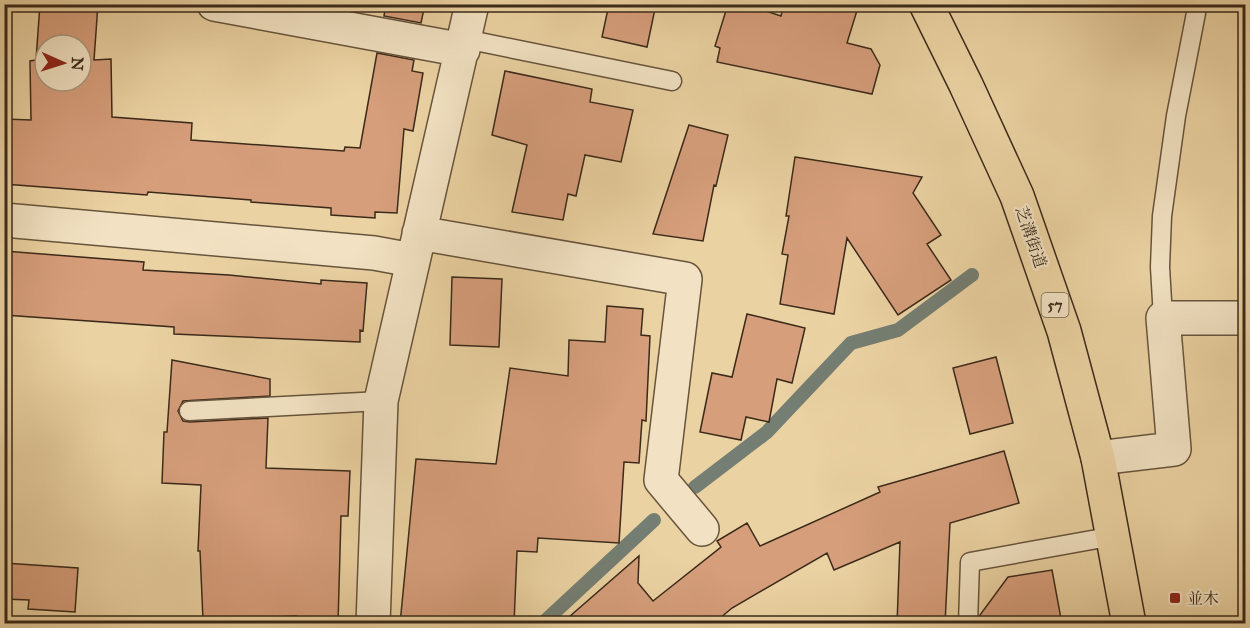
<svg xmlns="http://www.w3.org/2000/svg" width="1250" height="628" font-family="'IM FELL Great Primer','Noto Serif JP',serif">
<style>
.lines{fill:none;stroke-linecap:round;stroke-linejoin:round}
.stream{stroke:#747e72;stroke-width:14}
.building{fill:#d69e7b;stroke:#3b2a1a;stroke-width:1.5;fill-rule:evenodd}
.service-casing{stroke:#67543c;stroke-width:21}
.minor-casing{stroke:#67543c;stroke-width:36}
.primary-casing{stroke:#3b2a1a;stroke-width:36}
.service{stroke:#f2e2c3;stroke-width:18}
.minor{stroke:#f2e2c3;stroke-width:33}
.primary{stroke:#ebd2a2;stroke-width:33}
.poi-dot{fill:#8f2418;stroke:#f2e2c3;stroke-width:2}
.labels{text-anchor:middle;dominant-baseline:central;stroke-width:4.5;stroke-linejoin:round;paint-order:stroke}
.shield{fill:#f2e2c3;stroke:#72614d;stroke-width:1.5}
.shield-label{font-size:15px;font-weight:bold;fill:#3b2a1a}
.street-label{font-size:16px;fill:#3b2a1a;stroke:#f2e2c3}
.poi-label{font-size:16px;fill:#3b2a1a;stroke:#f2e2c3;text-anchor:start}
</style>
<rect width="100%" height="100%" fill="#ebd2a2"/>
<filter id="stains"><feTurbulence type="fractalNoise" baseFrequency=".00333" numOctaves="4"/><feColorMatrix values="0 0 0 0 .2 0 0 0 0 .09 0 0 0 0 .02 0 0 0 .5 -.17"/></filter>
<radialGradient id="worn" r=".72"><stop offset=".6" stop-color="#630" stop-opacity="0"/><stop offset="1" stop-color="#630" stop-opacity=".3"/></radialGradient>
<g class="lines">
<path class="stream" d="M695 487 767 432 851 343 898 330 972 275
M542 624 654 520"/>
</g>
<path class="building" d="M40 4H98L94 60 111 59 112 117 192 123 191 140 344 151 345 147 360 148 377 53 414 60 412 71 423 73 413 131 404 129 397 213 375 212V218L331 215V208L251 202V200L148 192 147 195 4 184V119L31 120 30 61 36 60ZM45 45H81V81H45Z
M386 4H425L421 23 384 16Z
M609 4H656L647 47 602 37Z
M728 4H745L781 16 784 4H859L847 43 871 49 880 65 872 94 717 62 720 48 715 46Z
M505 71 592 89 590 102 633 110 621 162 585 155 576 196 568 194 563 220 512 212 527 145 492 135Z
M689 125 728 135 716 186 714 185 703 241 653 234Z
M795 157 922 177 913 193 941 235 927 244 951 280 898 315 847 238 834 314 780 304 788 255 782 254 789 216H786Z
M4 251 144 262 143 270 229 275 321 284V280L367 283 363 331 360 330V342L174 334V327L4 315Z
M452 277 502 279 499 347 450 345Z
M607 306 643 309 641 335 650 336 646 421 642 420 639 463 624 462 619 543 538 538 537 552 517 551 514 624H400L416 459 496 464 510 368 568 376 569 340 605 342Z
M747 314 805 328 792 383 777 379 769 422 746 417 741 440 700 432 712 373 732 377Z
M996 357 1013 423 970 434 953 368Z
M172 360 270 379V396L183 401 178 411 183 421 190 422 268 418 266 468 350 471 348 516H341L338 624H295L296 616 203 620 200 551H198L201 485 162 483 164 432H167Z
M1004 451 1019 503 950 523 945 624H897L900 542 834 570 827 553 732 608 713 624H561L639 556 638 583 653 601 721 547 717 541 747 523 760 546 880 492 878 487Z
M4 563 78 568 75 612 28 609 29 600 4 599Z
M1052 570 1062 624H979L980 615 1008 577Z"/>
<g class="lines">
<defs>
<path id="service" d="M465 39 672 81
M1163 318 1160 267 1162 216 1176 116 1196 13V4
M189 411 381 401
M968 624 970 562 1114 536"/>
<path id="minor" d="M214 4 463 50
M4 220 374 253 412 260
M419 233 685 279 661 480 702 529
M1098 458 1174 449 1163 318H1246
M373 624 381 401 472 4"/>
<path id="primary" d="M926 4 966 85 1017 196 1064 331 1098 458 1129 624"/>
</defs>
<use href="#service" class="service-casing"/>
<use href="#minor" class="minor-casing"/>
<use href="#primary" class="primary-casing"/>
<use href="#service" class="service"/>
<use href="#minor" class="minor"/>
<use href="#primary" class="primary"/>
</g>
<rect class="poi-dot" x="1169" y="592" width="12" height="12" rx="3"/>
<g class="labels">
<rect class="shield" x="1041.5" y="293" width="27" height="24" rx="4.5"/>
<g class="shield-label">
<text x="1055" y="305">57</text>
</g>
<g class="street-label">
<text transform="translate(1031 237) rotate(71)">芝溝街道</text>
</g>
<g class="poi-label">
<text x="1187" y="598">並木</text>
</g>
</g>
<rect width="1250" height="628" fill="none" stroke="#ebd2a2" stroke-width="24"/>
<rect x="6" y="6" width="1238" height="616" fill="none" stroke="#3b2a1a" stroke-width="3"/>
<rect x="12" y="12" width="1226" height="604" fill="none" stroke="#3b2a1a" stroke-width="1.5"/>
<g transform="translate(63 63) rotate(93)"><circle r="28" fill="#f2e2c3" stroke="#a9987f" stroke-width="1.5"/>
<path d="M0-4.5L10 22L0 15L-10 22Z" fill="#8f2418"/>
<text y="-9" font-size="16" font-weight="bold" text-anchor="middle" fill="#3b2a1a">N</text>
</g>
<rect width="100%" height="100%" filter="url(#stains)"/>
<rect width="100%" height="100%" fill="url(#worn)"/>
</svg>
